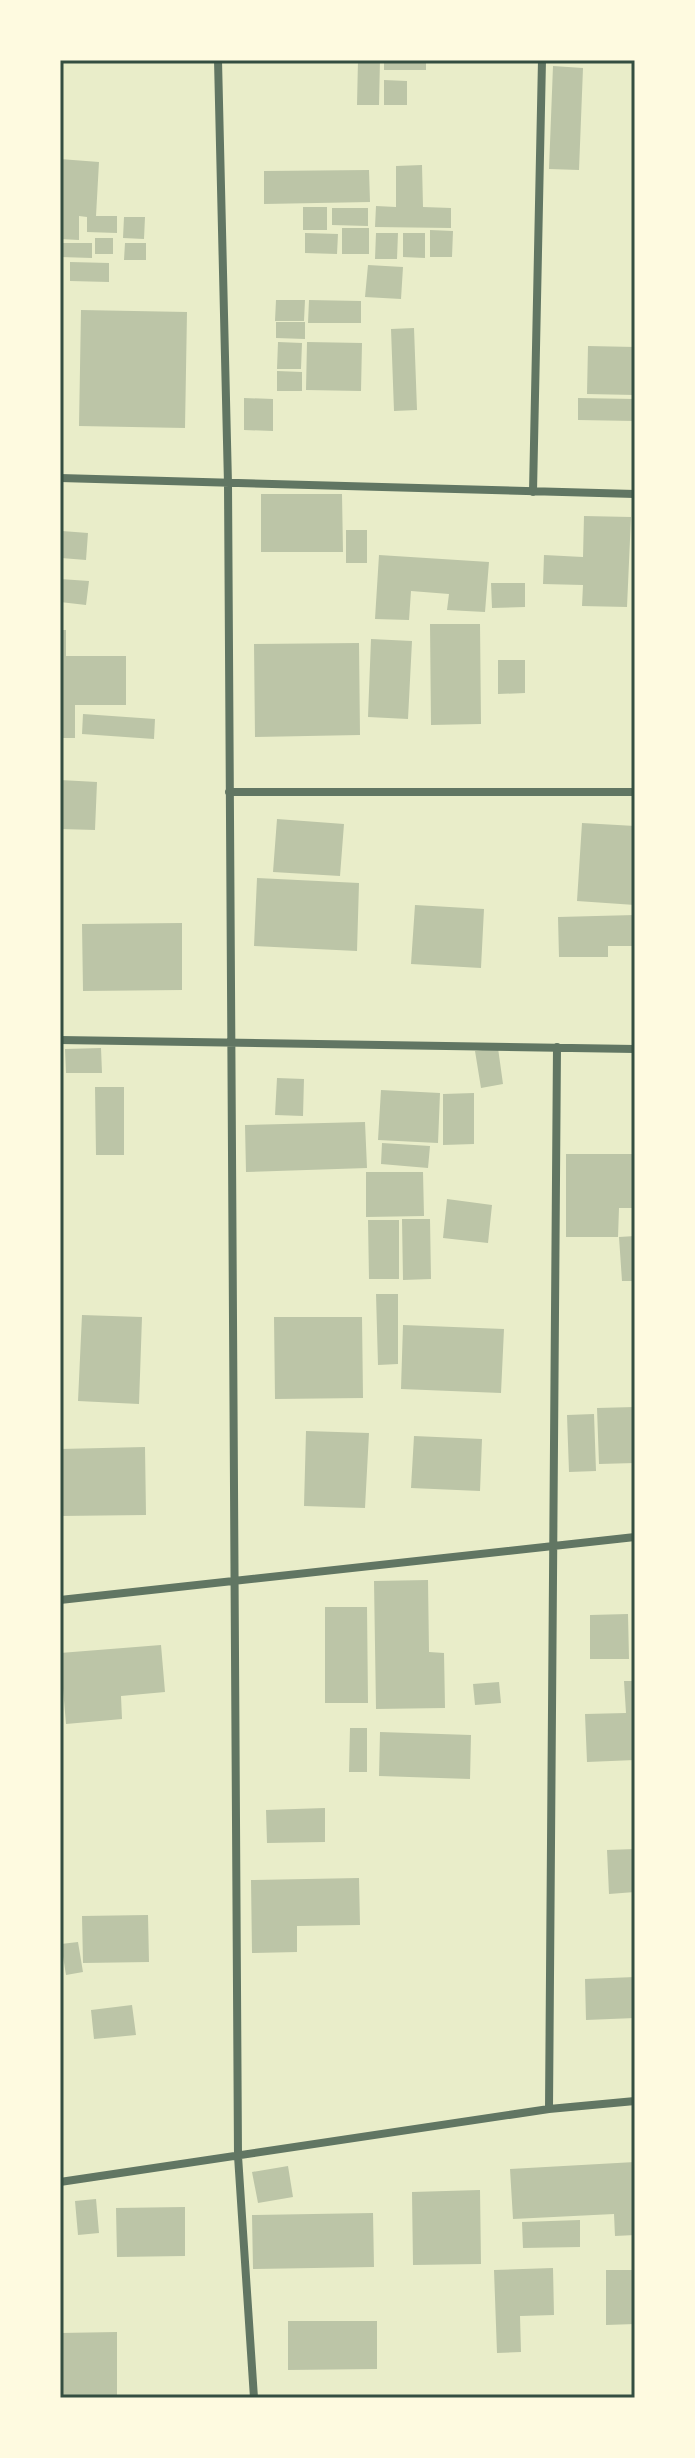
<svg xmlns="http://www.w3.org/2000/svg" width="695" height="2458" font-family="'DM Sans',sans-serif">
<style>
.building{fill:#bcc5a7}
.lines{fill:none;stroke-linecap:round;stroke-linejoin:round}
.minor{stroke:#617663;stroke-width:8}
.neatline{fill:none;stroke:#344e41;stroke-width:3}
</style>
<rect width="100%" height="100%" fill="#e9edc9"/>
<path class="building" d="M358 60H380L379 105H357Z
M384 60H426V70H384Z
M553 66 583 68 579 170 549 169Z
M384 80 407 81V105H384Z
M60 159 99 162 96 216H117V233L87 232V217L79 216V240L60 239Z
M422 165 423 207 451 208V228L375 227 376 206 396 207V166Z
M369 170 370 202 264 204V171Z
M303 207H327V230H303Z
M332 208H368V226L332 225Z
M124 217H145L144 239 123 238Z
M342 228H369V254H342Z
M430 230 453 231 452 257H430Z
M305 233 338 234 337 254 305 253Z
M376 233H398L397 259H375Z
M403 233H425V258L403 257Z
M95 238H113V254H95Z
M60 243H92V258L60 257Z
M125 243H146V260H124Z
M70 262 109 263V282L70 281Z
M368 265 403 267 401 299 365 297Z
M276 300H305L304 321H275Z
M309 300 361 301V323H308Z
M81 310 187 312 185 428 79 426Z
M276 322H305V339L276 338Z
M414 328 417 410 394 411 391 329Z
M278 342 302 343 301 369H277Z
M307 342 362 343 361 391 306 390Z
M588 346 635 347V395L587 394Z
M277 371 302 372V391H277Z
M244 398 273 399V431L244 430Z
M578 398 635 399V421L578 420Z
M261 494H342L343 552H261Z
M584 516 631 517 627 607 582 606 583 585 543 584 544 555 583 557Z
M346 530H367V563H346Z
M62 531 88 533 86 560 61 558Z
M379 555 489 562 485 612 447 610 449 594 411 591 409 620 375 619Z
M60 579 89 581 86 605 60 602Z
M491 583H525V607L492 608Z
M430 624H480L481 724 431 725Z
M60 630H66V656H126V705H75V738H60Z
M371 639 412 641 408 719 368 717Z
M359 643 360 735 255 737 254 644Z
M498 660H525V693L498 694Z
M83 714 155 719 154 739 82 734Z
M60 780 97 782 95 830 60 829Z
M277 819 344 824 340 876 273 872Z
M582 823 635 826V905L577 901Z
M257 878 359 883 357 951 254 946Z
M415 905 484 909 481 968 411 964Z
M635 915V946H608V957H559L558 917Z
M182 923V990L83 991 82 924Z
M101 1048 102 1073H66L65 1049Z
M498 1048 503 1084 481 1088 475 1051Z
M277 1078 304 1079 303 1116 275 1115Z
M95 1087H124V1155H96Z
M381 1090 440 1093 438 1143 378 1140Z
M474 1093V1144L443 1145V1094Z
M365 1122 367 1168 246 1172 245 1125Z
M382 1143 430 1146 428 1168 381 1164Z
M566 1154H635V1208H619L618 1237H566Z
M366 1172H423L424 1216 366 1217Z
M447 1199 492 1205 488 1243 443 1238Z
M402 1219H430L431 1279 403 1280Z
M368 1220H399V1279H369Z
M635 1236V1281H622L619 1237Z
M376 1294H398V1364L378 1365Z
M82 1315 142 1317 139 1404 78 1401Z
M274 1317H362L363 1398 275 1399Z
M403 1325 504 1329 501 1393 401 1389Z
M635 1407V1463L599 1464 597 1408Z
M594 1414 596 1471 569 1472 567 1415Z
M306 1431 369 1433 365 1508 304 1506Z
M414 1436 482 1439 480 1491 411 1488Z
M145 1447 146 1515 60 1516V1449Z
M428 1580 429 1652 444 1653 445 1708 376 1709 374 1581Z
M325 1607H367L368 1703H325Z
M628 1614 629 1659H590V1615Z
M161 1645 165 1692 121 1696 122 1719 66 1724 60 1653Z
M624 1681H635V1760L587 1762 585 1714 626 1713Z
M499 1682 501 1703 475 1705 473 1684Z
M350 1728H367V1772H349Z
M380 1732 471 1735 470 1779 379 1776Z
M325 1808V1842L267 1843 266 1810Z
M635 1849V1892L609 1894 607 1850Z
M359 1878 360 1925 297 1926V1952L252 1953 251 1880Z
M148 1915 149 1962 83 1963 82 1916Z
M78 1942 83 1972 66 1975 61 1944Z
M635 1977V2018L586 2020 585 1979Z
M132 2005 136 2035 94 2039 91 2010Z
M635 2162V2235L615 2236 614 2214 513 2219 510 2169Z
M288 2166 293 2197 258 2203 252 2172Z
M480 2190 481 2264 413 2265 412 2192Z
M96 2199 99 2233 78 2235 75 2201Z
M185 2207V2256L117 2257 116 2208Z
M373 2213 374 2267 253 2269 252 2215Z
M580 2220V2247L523 2248 522 2222Z
M553 2268 554 2315 520 2316 521 2352 497 2353 494 2270Z
M606 2270H635V2324L606 2325Z
M288 2321H377V2369L288 2370Z
M117 2332V2398H60V2333Z"/>
<g class="lines">
<path class="minor" d="M218 60 228 484 238 2156 254 2398
M60 478 635 494
M533 492 542 60
M229 792H635
M60 1040 635 1049
M60 1600 635 1537
M549 2109 557 1047
M60 2182 549 2109 635 2101"/>
</g>
<rect width="695" height="2458" fill="none" stroke="#fefae0" stroke-width="124"/>
<rect x="62" y="62" width="571" height="2334" class="neatline"/>
</svg>
